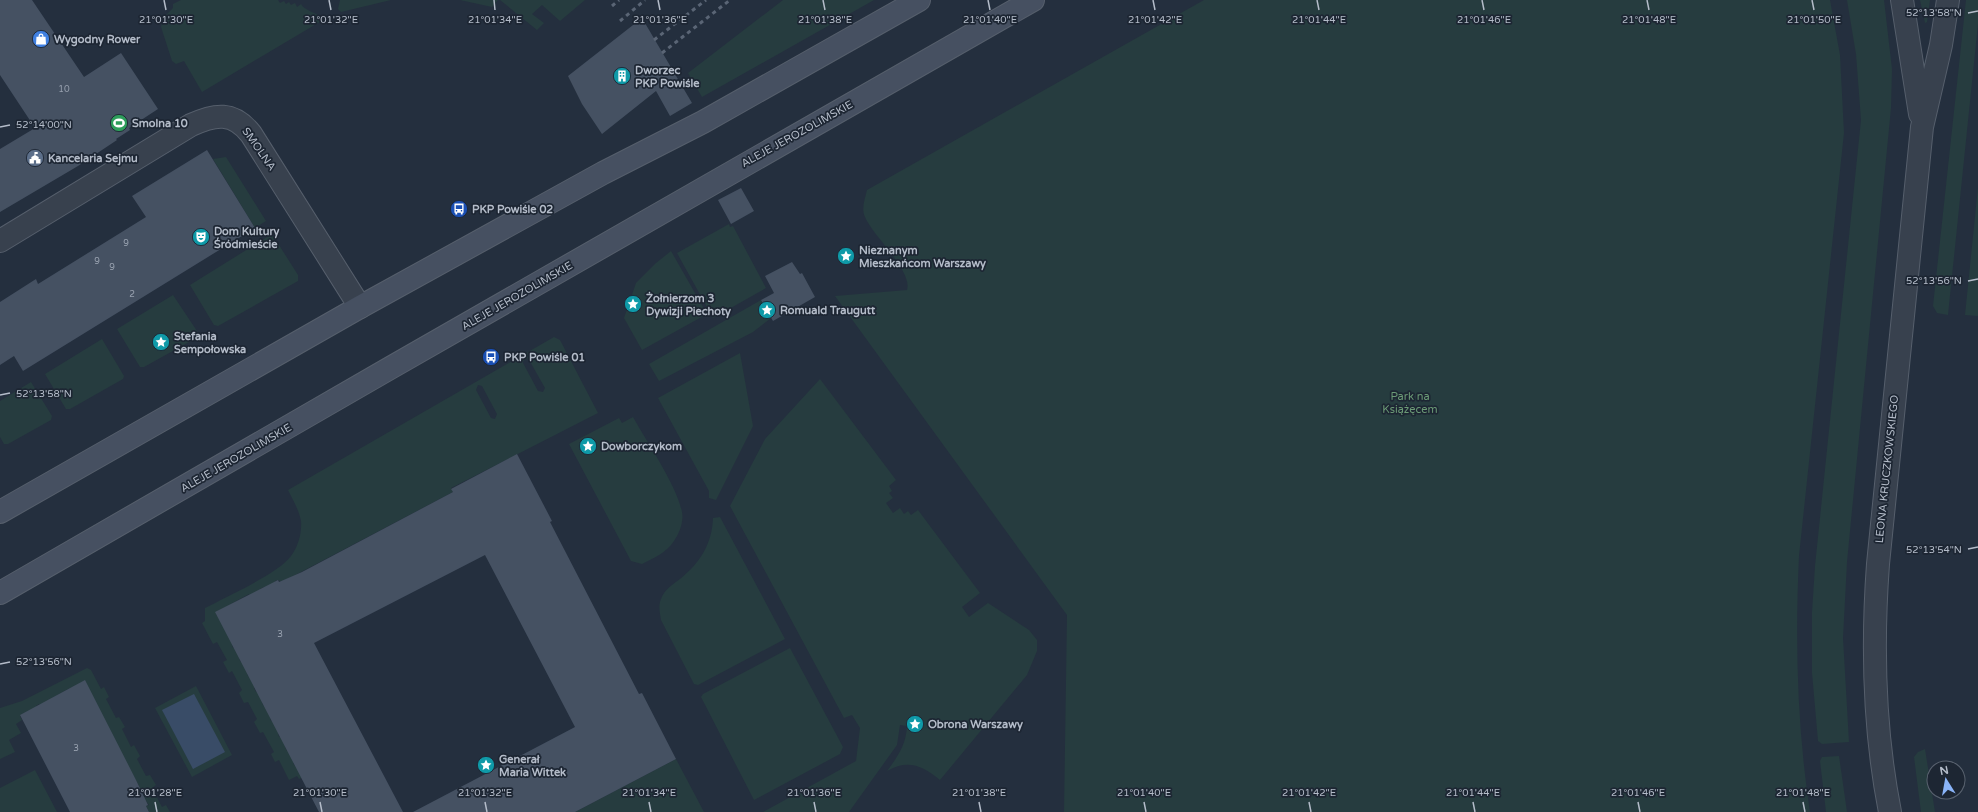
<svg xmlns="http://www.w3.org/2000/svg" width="1978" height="812" font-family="'Varela Round',sans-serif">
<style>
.green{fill:#263c3f;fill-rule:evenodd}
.water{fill:#394c67}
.building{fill:#455162}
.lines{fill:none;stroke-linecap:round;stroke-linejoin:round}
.minor-casing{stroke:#565f6c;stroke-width:24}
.tertiary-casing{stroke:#565f6c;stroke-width:24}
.secondary-casing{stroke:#565f6c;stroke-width:24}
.minor{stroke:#38414e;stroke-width:22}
.tertiary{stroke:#38414e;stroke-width:22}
.secondary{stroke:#465061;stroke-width:22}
.rail{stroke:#5a6575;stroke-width:3;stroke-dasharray:4 4;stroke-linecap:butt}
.ticks{fill:none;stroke:#b4bcc9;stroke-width:1.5}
.labels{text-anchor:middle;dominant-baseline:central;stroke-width:3.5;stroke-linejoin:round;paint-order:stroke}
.number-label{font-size:9px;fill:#98a1af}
.poi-label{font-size:11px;font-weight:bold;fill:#b4bcc9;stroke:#1d2633;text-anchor:start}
.street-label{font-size:11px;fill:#b4bcc9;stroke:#1d2633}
.park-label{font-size:11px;fill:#6b9a76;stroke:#1d2633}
.ticks-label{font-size:10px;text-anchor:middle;fill:#b4bcc9;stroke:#1d2633;stroke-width:3.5;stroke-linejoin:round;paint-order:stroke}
</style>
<rect width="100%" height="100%" fill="#242f3e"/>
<path class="green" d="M181 0H278L280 3 284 1 286 4 289 2 291 5 295 3 297 7 301 4C304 11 318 12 323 20L202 92 184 61 176 64 172 61 161 27 163 18 173 8V4Z
M340 0H391L341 12 338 9Z
M460 0H498L492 7Z
M500 0H585L560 21 542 5 532 14 544 23 537 30Z
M783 0H874L702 97 688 73Z
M1204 0H1830L1840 55 1844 133 1799 556C1795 642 1797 727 1810 812H1064L1067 615 835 296 907 290C913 271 872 235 865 217 861 208 865 199 867 190Z
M1847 0H1884L1892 69 1891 108 1847 562 1843 638 1849 742 1822 744 1818 741 1812 673V612L1815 566 1861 120 1856 54Z
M1920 0H1930L1927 22 1925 23Z
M1966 0H1978V24L1948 315 1937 313 1933 306Z
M226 157 266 221 255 228 213 159Z
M1978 187V316L1965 315Z
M729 224 730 227 733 226 766 288 713 318 677 253Z
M272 234 298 275V281L218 326 214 325 190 285Z
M671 251 707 314 642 350 624 318 636 283 656 263Z
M173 295 199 334 198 337 144 367H140L117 329Z
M761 300 771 318 753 332 659 381 649 364Z
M554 337 560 340 598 413 451 488 453 492 282 582 278 580 275 581 276 583 265 589 264 587 260 589 261 591 251 597 249 594 231 604 216 614 226 628 224 629 234 643 232 644 233 648 236 647 241 657 239 659 241 662 243 661 249 672 247 674 256 687 254 688 256 692 258 691 264 702 262 703 264 706 266 705 272 717 270 718 271 721 273 720 280 732 278 733 279 737 282 736 287 746 285 747 287 751 289 750 295 762 293 763 303 777 299 779 297 776 289 780 279 760 275 762 271 754 274 752 263 732 260 733 254 722 257 719 248 702 244 703 239 693 242 690 232 671 229 673 223 662 227 660 217 642 213 644 202 623 205 621V608C226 597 279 573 291 556 298 547 302 533 301 521 299 510 293 500 288 490ZM528 358 545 388 543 392 538 391 523 363V361ZM478 385 482 386 497 414 495 419 491 418 476 390Z
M102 339 124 376 123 379 70 409H66L45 374Z
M740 353 753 426 716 500 709 498V491L658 398Z
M820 379 896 480 889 486 892 491 889 493 893 498 886 503 893 513 900 508 904 514 908 511 911 515 918 510 980 593 962 607 969 617 988 603 1029 630 1037 640V651L1027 675 940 780C923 766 908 759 887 771 898 756 906 745 907 726L900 725 897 745 849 812H763L856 761 860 728 852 715 844 718 730 506 765 439Z
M31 382 52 416 51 420 8 444H4L0 437V401Z
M633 417C647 442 677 486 682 512 684 522 679 534 674 541 666 553 654 558 642 564L631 561 569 444 619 418 622 423Z
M720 517 785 639 698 685 694 684 661 620C660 613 658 606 661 599 664 590 673 584 680 579 700 563 712 544 713 518Z
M790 648 843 747 840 754 754 800 701 697 703 694Z
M87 668 91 670 101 689 104 687 109 697 106 699 116 718 119 717 125 727 122 729 131 747 134 745 140 756 137 759 146 776 150 775 156 785 152 788 162 807 166 805 170 812H149L146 806 149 805 146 801 144 802 138 790 140 789 139 786 81 682 80 685 68 689 41 705 39 704 36 706V708L22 714 20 716 22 720 16 724 21 733 9 740 15 752 0 759V708L22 701Z
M196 686 232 755 192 777 155 708Z
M1925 749 1935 812H1921L1914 757 1918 752Z
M1839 756 1847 812H1826L1820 761 1822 757Z
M676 759 704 812H575Z
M35 770 57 812H0V788Z"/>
<path class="water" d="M194 694 225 752 193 769 162 710Z"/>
<path class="building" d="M0 0H32L84 77 121 53 158 109 129 128 130 130 116 139 117 140 78 166 0 212V149L35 128 0 75Z
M642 18 692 103 670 116 656 91 602 134 582 104 568 76Z
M207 150 255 228 23 371 14 356 0 365V302L36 279 38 284 146 217 132 196Z
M741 188 754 211 731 224 718 200Z
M792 262 800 274 802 273 815 297 773 321 761 300 774 293 765 276Z
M517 454 552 521 550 522 639 694 642 693 676 759 575 812H413L575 727 485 555 314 643 403 812H319L215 612 278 580 279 582 302 572 453 492 451 489Z
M85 680 136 780 148 805 146 806 149 812H70L20 715Z"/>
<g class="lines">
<defs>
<path id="minor" d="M0 241 191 125C215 114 233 111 251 134L360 307"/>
<path id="tertiary" d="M1902 0 1920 114
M1890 812C1874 731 1872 646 1878 564L1922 127 1941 45 1948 0"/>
<path id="secondary" d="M0 512 360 307 603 173 703 122 919 0
M0 593C344 395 688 195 1033 0"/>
</defs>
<use href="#minor" class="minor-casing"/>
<use href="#tertiary" class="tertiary-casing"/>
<use href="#secondary" class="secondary-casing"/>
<use href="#minor" class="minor"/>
<use href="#tertiary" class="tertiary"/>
<use href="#secondary" class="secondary"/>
<path class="rail" d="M612 6 619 0
M620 21 645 0
M654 40 706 0
M662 53 730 0"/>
</g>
<path class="ticks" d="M164 0 166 10M329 0 331 10M494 0 495 10M658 0 660 10M823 0 825 10M988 0 990 10M1153 0 1155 10M1317 0 1319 10M1482 0 1484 10M1647 0 1649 10M1812 0 1814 10M1968 13 1978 11M0 127 10 125M1968 281 1978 279M0 395 10 393M1968 549 1978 547M0 664 10 662M155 802 157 812M320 802 322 812M485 802 487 812M649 802 651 812M814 802 816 812M979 802 981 812M1144 802 1146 812M1309 802 1311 812M1473 802 1475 812M1638 802 1640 812M1803 802 1805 812"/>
<defs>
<symbol id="shop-disc" viewBox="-11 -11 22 22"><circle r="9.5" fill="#3f7fe0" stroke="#1d2633"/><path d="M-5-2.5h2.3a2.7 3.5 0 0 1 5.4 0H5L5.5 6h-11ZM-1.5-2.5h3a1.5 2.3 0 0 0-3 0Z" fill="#fff"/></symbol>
<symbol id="building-disc" viewBox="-11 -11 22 22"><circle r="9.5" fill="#0f9aa8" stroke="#1d2633"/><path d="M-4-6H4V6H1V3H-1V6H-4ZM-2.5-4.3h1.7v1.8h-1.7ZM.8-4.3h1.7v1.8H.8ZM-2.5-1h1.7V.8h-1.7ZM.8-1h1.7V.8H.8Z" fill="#fff"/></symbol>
<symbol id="stadium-disc" viewBox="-11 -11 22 22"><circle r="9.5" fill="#2e9e5b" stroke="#1d2633"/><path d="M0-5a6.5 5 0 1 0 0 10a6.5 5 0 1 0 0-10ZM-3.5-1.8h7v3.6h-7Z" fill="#fff"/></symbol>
<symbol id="civic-disc" viewBox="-11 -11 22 22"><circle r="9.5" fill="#5c6f8a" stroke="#1d2633"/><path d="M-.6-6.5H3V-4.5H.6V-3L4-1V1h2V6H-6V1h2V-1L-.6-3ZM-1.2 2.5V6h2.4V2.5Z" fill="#fff"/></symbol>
<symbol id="bus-disc" viewBox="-11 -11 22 22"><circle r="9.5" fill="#1a4fb4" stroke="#1d2633"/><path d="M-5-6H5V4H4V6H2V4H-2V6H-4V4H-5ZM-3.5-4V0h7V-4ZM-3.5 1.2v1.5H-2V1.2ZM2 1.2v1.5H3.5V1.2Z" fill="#fff"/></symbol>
<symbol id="theatre-disc" viewBox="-11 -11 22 22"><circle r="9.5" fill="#0f9aa8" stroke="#1d2633"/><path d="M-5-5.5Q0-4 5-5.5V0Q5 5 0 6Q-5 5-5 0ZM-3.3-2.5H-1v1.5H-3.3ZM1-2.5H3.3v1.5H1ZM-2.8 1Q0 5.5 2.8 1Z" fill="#fff"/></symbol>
<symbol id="sight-disc" viewBox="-11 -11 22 22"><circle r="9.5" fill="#0f9aa8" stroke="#1d2633"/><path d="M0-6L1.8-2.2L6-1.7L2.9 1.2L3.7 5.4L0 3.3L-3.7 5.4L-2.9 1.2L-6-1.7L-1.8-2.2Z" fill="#fff"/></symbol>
</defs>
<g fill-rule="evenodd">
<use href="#shop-disc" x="31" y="29" width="20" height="20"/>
<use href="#building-disc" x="612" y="66" width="20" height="20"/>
<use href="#stadium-disc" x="109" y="113" width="20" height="20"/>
<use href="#civic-disc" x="25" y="148" width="20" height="20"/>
<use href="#bus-disc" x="449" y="199" width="20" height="20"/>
<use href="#theatre-disc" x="191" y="227" width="20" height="20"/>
<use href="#sight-disc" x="836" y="246" width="20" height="20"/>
<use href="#sight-disc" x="623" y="294" width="20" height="20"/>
<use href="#sight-disc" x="757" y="300" width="20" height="20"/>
<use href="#sight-disc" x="151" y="332" width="20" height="20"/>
<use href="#bus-disc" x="481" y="347" width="20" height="20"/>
<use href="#sight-disc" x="578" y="436" width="20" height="20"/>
<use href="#sight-disc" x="905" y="714" width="20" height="20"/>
<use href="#sight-disc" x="476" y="755" width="20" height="20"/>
</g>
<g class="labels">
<g class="number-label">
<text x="64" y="89">10</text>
<text x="126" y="243">9</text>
<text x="97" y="261">9</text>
<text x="112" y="267">9</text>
<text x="132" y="294">2</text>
<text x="280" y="634">3</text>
<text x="76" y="748">3</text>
</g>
<g class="poi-label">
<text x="54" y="39">Wygodny Rower</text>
<text x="635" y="70">Dworzec<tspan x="635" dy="13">PKP Powiśle</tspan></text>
<text x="132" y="123">Smolna 10</text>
<text x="48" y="158">Kancelaria Sejmu</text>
<text x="472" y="209">PKP Powiśle 02</text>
<text x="214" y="231">Dom Kultury<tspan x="214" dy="13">Śródmieście</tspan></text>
<text x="859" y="250">Nieznanym<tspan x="859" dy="13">Mieszkańcom Warszawy</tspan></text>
<text x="646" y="298">Żołnierzom 3<tspan x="646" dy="13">Dywizji Piechoty</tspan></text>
<text x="780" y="310">Romuald Traugutt</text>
<text x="174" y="336">Stefania<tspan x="174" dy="13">Sempołowska</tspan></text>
<text x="504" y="357">PKP Powiśle 01</text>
<text x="601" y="446">Dowborczykom</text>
<text x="928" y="724">Obrona Warszawy</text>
<text x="499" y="759">Generał<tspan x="499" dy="13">Maria Wittek</tspan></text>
</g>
<g class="street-label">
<text transform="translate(797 134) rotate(-29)">ALEJE JEROZOLIMSKIE</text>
<text transform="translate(259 149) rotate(55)">SMOLNA</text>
<text transform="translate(517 296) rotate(-30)">ALEJE JEROZOLIMSKIE</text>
<text transform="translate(236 458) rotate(-30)">ALEJE JEROZOLIMSKIE</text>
<text transform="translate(1887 469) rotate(-84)">LEONA KRUCZKOWSKIEGO</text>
</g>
<g class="park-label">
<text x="1410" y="396">Park na<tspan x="1410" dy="13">Książęcem</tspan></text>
</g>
</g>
<g class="ticks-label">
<text x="1934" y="16">52°13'58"N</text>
<text x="166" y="23">21°01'30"E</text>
<text x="331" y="23">21°01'32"E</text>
<text x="495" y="23">21°01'34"E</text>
<text x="660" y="23">21°01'36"E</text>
<text x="825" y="23">21°01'38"E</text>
<text x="990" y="23">21°01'40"E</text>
<text x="1319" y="23">21°01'44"E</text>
<text x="1484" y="23">21°01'46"E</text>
<text x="1649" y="23">21°01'48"E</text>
<text x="1814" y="23">21°01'50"E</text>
<text x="1155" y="23">21°01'42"E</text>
<text x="44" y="128">52°14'00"N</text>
<text x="1934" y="284">52°13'56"N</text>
<text x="44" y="397">52°13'58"N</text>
<text x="1934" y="553">52°13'54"N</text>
<text x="44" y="665">52°13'56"N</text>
<text x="155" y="796">21°01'28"E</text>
<text x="320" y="796">21°01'30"E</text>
<text x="485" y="796">21°01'32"E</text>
<text x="649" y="796">21°01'34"E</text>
<text x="814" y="796">21°01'36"E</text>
<text x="979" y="796">21°01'38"E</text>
<text x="1144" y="796">21°01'40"E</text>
<text x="1309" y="796">21°01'42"E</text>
<text x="1473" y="796">21°01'44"E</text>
<text x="1638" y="796">21°01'46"E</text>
<text x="1803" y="796">21°01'48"E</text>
</g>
<g transform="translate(1946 780) rotate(349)"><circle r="19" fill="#1d2633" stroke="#59626f"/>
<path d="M0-3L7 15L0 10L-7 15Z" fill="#8ab4f8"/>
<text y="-6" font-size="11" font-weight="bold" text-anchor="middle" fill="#b4bcc9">N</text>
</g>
</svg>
